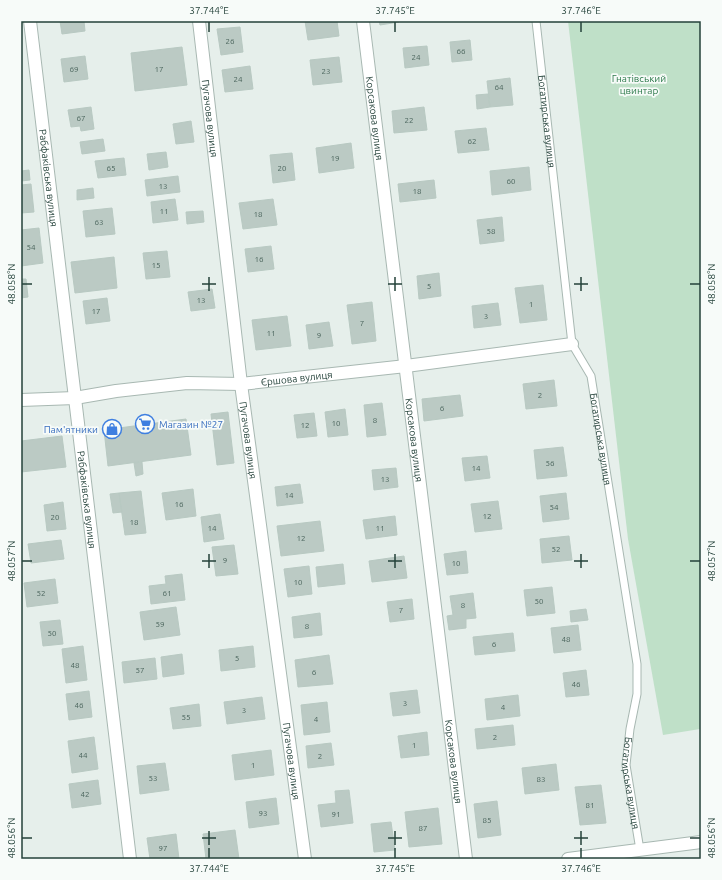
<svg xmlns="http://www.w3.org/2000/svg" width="722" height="880" font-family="Ubuntu,sans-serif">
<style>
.green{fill:#bfe0c8}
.building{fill:#bbcac4;stroke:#b8c9c2}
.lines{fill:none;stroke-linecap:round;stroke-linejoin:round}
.service-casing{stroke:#a8b8b2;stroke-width:9}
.minor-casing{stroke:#a8b8b2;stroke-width:14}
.service{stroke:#fff;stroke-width:7}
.minor{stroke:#fff;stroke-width:12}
.ticks{fill:none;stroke:#24423a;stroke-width:1.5}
.labels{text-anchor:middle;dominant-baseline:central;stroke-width:3.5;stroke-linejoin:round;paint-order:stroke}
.number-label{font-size:8px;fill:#4a645c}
.park-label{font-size:10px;fill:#2d7a4b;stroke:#f7fbf9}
.street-label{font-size:10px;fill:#24423a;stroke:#f7fbf9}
.shop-label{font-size:10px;fill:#366cbe;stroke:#f7fbf9;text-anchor:start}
.neatline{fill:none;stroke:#24423a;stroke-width:1.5}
.ticks-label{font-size:10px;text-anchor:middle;fill:#24423a}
</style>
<rect width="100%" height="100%" fill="#e6efeb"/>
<path class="green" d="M568 21H701L700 729 663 735 628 539Z"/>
<path class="building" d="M60 21H86H84L85 31 62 34Z
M305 21H337L339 36 308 40Z
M379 21H399V22L380 25Z
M240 27 243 52 221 55 217 29Z
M470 40 472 60 452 62 450 42Z
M427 46 429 65 405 68 403 48Z
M182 47 187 85 135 91 131 53Z
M85 56 88 79 64 82 61 59Z
M339 57 342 82 313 85 310 60Z
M250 66 253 89 225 92 222 70Z
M510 78 513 105 490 107 487 81Z
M488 94 490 107 477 109 476 95Z
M91 107 94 129 81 131 80 126 71 127 68 110Z
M424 107 427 130 394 133 392 111Z
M191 121 194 142 176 144 173 124Z
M486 128 489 150 458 153 455 131Z
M103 139 105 151 82 154 80 142Z
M351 143 354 168 319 173 316 148Z
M166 152 168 167 149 170 147 154Z
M292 153 295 180 273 183 270 155Z
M124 158 126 175 98 178 95 161Z
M529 167 531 190 492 195 490 171Z
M29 170 30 180 21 181V171Z
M178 176 180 192 147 196 145 180Z
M434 180 436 198 400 202 398 184Z
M31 184 34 212 21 213V185Z
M93 188 94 198 77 200V190Z
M175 199 178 220 153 223 151 202Z
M273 199 277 225 243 229 239 203Z
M112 208 115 234 86 237 83 211Z
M203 211 204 222 187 224 186 212Z
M502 217 504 241 480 244 477 220Z
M39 228 43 263 21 266V230Z
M271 246 274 269 248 272 245 249Z
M167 251 170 277 146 279 143 253Z
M114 257 117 288 75 293 71 262Z
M439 273 441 296 419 299 417 276Z
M21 279H26L28 297 21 298Z
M543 285 547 320 520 323 515 288Z
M212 289 215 308 191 311 188 292Z
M107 298 110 321 86 324 83 301Z
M372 302 376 341 352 344 347 305Z
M498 303 501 325 474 328 472 306Z
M287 316 291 346 256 350 252 320Z
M329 322 333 346 309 349 306 325Z
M554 380 557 406 526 409 523 384Z
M460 395 463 416 424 421 422 399Z
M382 403 386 435 367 437 364 405Z
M345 409 348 435 328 437 325 412Z
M228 412 234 463 217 465 211 414Z
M314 413 317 436 297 438 294 415Z
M186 419 191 455 108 466 104 430Z
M62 436 66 467 21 472V441Z
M563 447 567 476 537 479 534 450Z
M487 456 490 478 465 481 462 458Z
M142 462 143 474 136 476 134 463Z
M396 468 398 487 374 490 372 470Z
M300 484 303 503 277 506 275 487Z
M193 489 196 516 166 520 162 493Z
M141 491 146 533 125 535 119 493Z
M119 493 122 512 113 513 110 494Z
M566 493 569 519 543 522 540 496Z
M498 501 502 529 475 532 471 504Z
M63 502 66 529 47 531 44 505Z
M220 514 224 539 204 542 201 517Z
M395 516 397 535 366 539 363 520Z
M320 521 324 551 281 556 277 526Z
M569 536 572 560 542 563 540 539Z
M61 540 64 559 31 563 28 544Z
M234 545 238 574 216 576 212 547Z
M466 551 468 573 447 575 444 554Z
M404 556 407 578 372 582 369 561Z
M343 564 345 584 318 587 316 567Z
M309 566 312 594 288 597 284 569Z
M182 574 185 600 151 604 149 586 166 584 165 576Z
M55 579 58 603 27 607 24 583Z
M552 587 555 613 527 616 524 590Z
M473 593 476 618 466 619V628L449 630 447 616 453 615 450 596Z
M412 599 414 619 390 622 387 602Z
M176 607 180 635 144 640 140 612Z
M586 609 588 620 571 622 570 611Z
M320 613 322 635 294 638 292 617Z
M60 620 63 644 43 646 40 622Z
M578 625 581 650 554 653 551 628Z
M513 633 515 651 475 655 473 637Z
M83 646 87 680 66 683 62 649Z
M253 646 255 667 221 671 219 650Z
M182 654 184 674 163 677 161 657Z
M329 655 333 684 298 687 295 660Z
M155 658 157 679 124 683 122 662Z
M586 670 589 695 566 697 563 673Z
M417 690 420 713 393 716 390 693Z
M89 691 92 717 69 720 66 694Z
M518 695 520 716 487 720 485 699Z
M262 697 265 719 227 724 224 702Z
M327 702 330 732 304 735 301 705Z
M199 704 201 726 173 729 170 708Z
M513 725 515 745 477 749 475 729Z
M427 732 429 755 401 758 398 736Z
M94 737 98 769 72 773 68 741Z
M331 743 334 765 308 768 306 746Z
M271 750 274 775 235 780 232 755Z
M165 763 169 790 140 794 137 766Z
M556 764 559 790 525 794 522 768Z
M98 780 101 804 72 808 69 784Z
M601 785 606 823 580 825 575 787Z
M349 790 353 823 321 827 318 805 336 803 335 791Z
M276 798 279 824 249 828 246 802Z
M497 801 501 835 478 838 474 804Z
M438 808 442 844 409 847 405 812Z
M391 822 395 850 374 852 371 824Z
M235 830 239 859H206L203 834Z
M176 834 179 859H150L147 838Z"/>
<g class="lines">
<defs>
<g id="service">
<path id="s1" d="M536 21 572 344 591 376 637 664V694L630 729 626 765 640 850"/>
</g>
<g id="minor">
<path id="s2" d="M30 21 130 859"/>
<path id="s3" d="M199 21 241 384 305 859"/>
<path id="s4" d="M363 21 466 859"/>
<path id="s5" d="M21 400 75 398 116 391 187 383 241 384 406 366 572 344"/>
<path d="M568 859 701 842"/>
</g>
</defs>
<use href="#service" class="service-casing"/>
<use href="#minor" class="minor-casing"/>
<use href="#service" class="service"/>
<use href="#minor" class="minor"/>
</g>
<path class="ticks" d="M209 22V32M395 22V32M581 22V32M209 277V291M395 277V291M581 277V291M22 284H32M202 284H216M388 284H402M574 284H588M690 284H700M209 554V568M395 554V568M581 554V568M22 561H32M202 561H216M388 561H402M574 561H588M690 561H700M209 831V845M395 831V845M581 831V845M22 838H32M202 838H216M388 838H402M574 838H588M690 838H700M209 848V858M395 848V858M581 848V858"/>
<defs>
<symbol id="supermarket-ring" viewBox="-11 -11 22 22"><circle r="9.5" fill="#f7fbf9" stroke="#3f7fe0" stroke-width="1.5"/><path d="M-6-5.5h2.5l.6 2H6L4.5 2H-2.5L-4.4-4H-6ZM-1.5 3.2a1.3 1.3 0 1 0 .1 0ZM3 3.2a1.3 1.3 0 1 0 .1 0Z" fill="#3f7fe0"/></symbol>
<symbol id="shop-ring" viewBox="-11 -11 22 22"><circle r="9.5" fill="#f7fbf9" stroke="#3f7fe0" stroke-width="1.5"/><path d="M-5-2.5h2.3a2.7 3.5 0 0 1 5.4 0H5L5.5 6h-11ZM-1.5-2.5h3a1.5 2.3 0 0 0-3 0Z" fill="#3f7fe0"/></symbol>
</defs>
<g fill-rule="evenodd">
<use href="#supermarket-ring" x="134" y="413" width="22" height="22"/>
<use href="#shop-ring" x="101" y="418" width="22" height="22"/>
</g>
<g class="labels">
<g class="number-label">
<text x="230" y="41">26</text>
<text x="461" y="51">66</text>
<text x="416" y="57">24</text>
<text x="74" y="69">69</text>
<text x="159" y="69">17</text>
<text x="326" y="71">23</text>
<text x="238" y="79">24</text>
<text x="499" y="87">64</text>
<text x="81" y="118">67</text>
<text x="409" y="120">22</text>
<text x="472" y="141">62</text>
<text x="335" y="158">19</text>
<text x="111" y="168">65</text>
<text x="282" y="168">20</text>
<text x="511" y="181">60</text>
<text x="163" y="186">13</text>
<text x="417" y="191">18</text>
<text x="164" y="211">11</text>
<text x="258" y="214">18</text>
<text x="99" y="222">63</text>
<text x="491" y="231">58</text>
<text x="31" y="247">54</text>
<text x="259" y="259">16</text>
<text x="156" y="265">15</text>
<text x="429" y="286">5</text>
<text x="201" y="300">13</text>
<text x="531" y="304">1</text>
<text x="96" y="311">17</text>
<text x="486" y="316">3</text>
<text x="362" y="323">7</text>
<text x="271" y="333">11</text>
<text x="319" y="335">9</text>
<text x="540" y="395">2</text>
<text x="442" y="408">6</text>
<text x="375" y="420">8</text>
<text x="336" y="423">10</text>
<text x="305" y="425">12</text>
<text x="550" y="463">56</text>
<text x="476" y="468">14</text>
<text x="385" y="479">13</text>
<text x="289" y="495">14</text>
<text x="179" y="504">16</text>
<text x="554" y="507">54</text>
<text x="487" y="516">12</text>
<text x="55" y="517">20</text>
<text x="134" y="522">18</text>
<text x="212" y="528">14</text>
<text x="380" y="528">11</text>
<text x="301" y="538">12</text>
<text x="556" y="549">52</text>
<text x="225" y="560">9</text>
<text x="456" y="563">10</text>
<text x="298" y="582">10</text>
<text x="41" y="593">52</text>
<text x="167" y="593">61</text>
<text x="539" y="601">50</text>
<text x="463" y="605">8</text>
<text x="401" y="610">7</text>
<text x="160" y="624">59</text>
<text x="307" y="626">8</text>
<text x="52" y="633">50</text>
<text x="566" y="639">48</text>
<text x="494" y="644">6</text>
<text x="237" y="658">5</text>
<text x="75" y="665">48</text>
<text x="140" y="670">57</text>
<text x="314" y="672">6</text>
<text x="576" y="684">46</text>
<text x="405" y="703">3</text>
<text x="79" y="705">46</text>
<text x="503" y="707">4</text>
<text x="244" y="710">3</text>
<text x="186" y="717">55</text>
<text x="316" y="719">4</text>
<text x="495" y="737">2</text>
<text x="414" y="745">1</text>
<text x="83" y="755">44</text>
<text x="320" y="756">2</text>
<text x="253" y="765">1</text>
<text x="153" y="778">53</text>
<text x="541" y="779">83</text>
<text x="85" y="794">42</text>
<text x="590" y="805">81</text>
<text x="263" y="813">93</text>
<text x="336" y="814">91</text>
<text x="487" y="820">85</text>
<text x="423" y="828">87</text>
<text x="163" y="848">97</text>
</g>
<g class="park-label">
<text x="639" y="78">Гнатівський<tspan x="639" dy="12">цвинтар</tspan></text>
</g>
<g class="street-label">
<text stroke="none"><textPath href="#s4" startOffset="98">Корсакова вулиця</textPath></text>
<text stroke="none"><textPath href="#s3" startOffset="98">Пугачова вулиця</textPath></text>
<text stroke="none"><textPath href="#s1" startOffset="101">Богатирська вулиця</textPath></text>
<text stroke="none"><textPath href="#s2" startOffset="158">Рабфаківська вулиця</textPath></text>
<text stroke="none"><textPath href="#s5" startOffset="277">Єршова вулиця</textPath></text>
<text stroke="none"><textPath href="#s1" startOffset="426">Богатирська вулиця</textPath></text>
<text stroke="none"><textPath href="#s3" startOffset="422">Пугачова вулиця</textPath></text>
<text stroke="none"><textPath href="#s4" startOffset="422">Корсакова вулиця</textPath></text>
<text stroke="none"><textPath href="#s2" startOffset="482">Рабфаківська вулиця</textPath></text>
<text stroke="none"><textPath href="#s3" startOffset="746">Пугачова вулиця</textPath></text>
<text stroke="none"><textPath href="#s4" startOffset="746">Корсакова вулиця</textPath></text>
<text stroke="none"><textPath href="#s1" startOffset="774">Богатирська вулиця</textPath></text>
</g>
<g class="shop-label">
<text x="159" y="424">Магазин №27</text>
<text x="98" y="429" text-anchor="end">Пам'ятники</text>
</g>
</g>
<rect width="722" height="880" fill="none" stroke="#f7fbf9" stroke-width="44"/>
<rect x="22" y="22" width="678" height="836" class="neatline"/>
<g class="ticks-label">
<text x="209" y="14">37.744°E</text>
<text x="395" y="14">37.745°E</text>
<text x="581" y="14">37.746°E</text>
<text transform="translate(11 284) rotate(-90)" y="4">48.058°N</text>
<text transform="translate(711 284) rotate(-90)" y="4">48.058°N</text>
<text transform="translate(11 561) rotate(-90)" y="4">48.057°N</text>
<text transform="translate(711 561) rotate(-90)" y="4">48.057°N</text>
<text transform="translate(11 838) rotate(-90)" y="4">48.056°N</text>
<text transform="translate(711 838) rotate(-90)" y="4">48.056°N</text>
<text x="209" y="872">37.744°E</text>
<text x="395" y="872">37.745°E</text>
<text x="581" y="872">37.746°E</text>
</g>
</svg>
